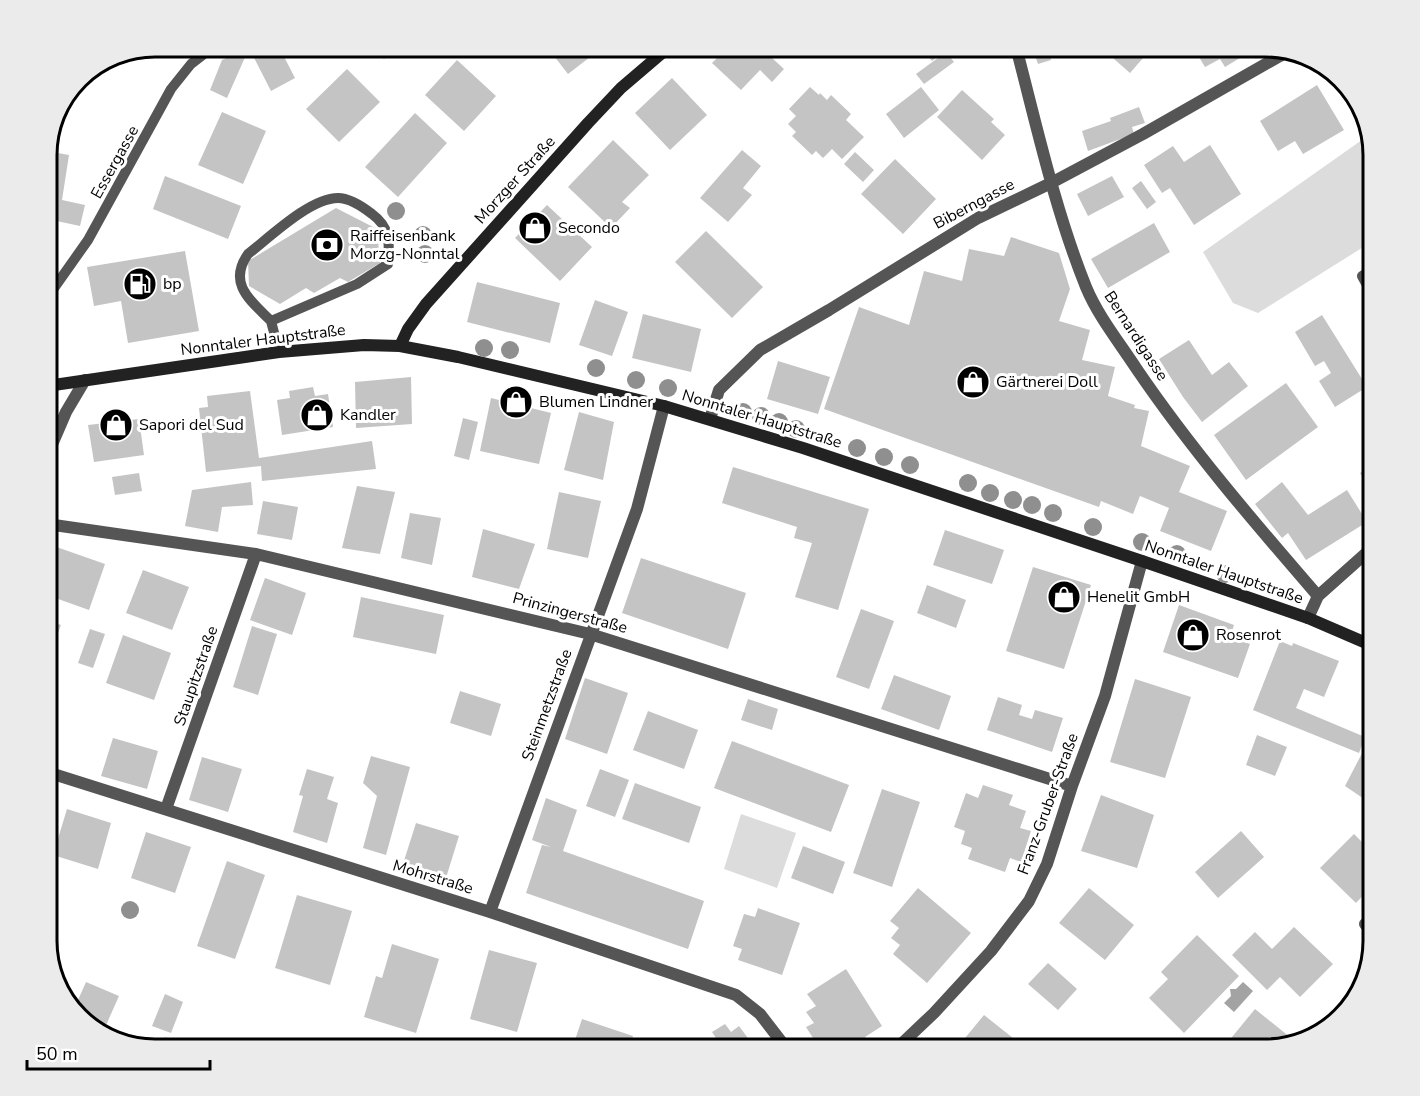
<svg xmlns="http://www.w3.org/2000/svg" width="1420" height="1096" font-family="'Nunito Sans',sans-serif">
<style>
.green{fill:#dcdcdc}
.water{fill:#a3a3a3}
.building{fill:#c4c4c4}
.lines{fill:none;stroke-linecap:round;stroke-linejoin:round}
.path{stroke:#777;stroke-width:4;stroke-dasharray:1.5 3;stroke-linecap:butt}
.lane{stroke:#555;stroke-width:10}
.street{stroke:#555;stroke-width:12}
.secondary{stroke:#222;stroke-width:12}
.tree{fill:#8f8f8f}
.labels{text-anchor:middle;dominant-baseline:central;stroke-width:6;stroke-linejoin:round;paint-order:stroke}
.street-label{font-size:16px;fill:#000;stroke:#fff}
.poi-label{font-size:16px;fill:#000;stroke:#fff;text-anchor:start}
.rim{fill:none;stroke:#000;stroke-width:3}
</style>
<rect width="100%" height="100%" fill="#fff"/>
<path class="green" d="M1369 135 1373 155V241L1258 313 1233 303 1203 252Z
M741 814 796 833 777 888 724 869Z"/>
<path class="water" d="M1243 982 1253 991 1234 1012 1224 1003 1231 996 1230 989H1236Z"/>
<path class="building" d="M262 47H279L295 78 271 91 251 52Z
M371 47H396L384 59Z
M547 47H603L568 74Z
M728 47H760L784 69 772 82 760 70 741 90 712 63Z
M921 47H950L932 61Z
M1032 47H1047L1051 60 1038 64Z
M1092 47H1146L1150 50 1130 73 1105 51 1102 55Z
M1193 47H1244L1248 53 1225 67 1220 59 1205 67Z
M243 50 246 55 227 98 210 90 222 60Z
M946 52 954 62 924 84 916 74Z
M457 60 496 96 464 131 425 95Z
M347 69 380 102 339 142 306 109Z
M672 78 707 115 670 150 635 113Z
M1317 85 1344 130 1303 154 1295 141 1278 151 1260 121Z
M810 87 819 95 820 93 827 100 831 95 851 114 846 120 864 137 842 159 832 149 823 158 816 151 812 155 792 136 796 132 788 124 796 116 789 109Z
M921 87 939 110 904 138 886 114Z
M962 90 994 119 991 122 1005 135 982 160 937 117Z
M1139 107 1145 123 1132 127 1134 134 1088 151 1082 131 1111 121 1110 118Z
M222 112 266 131 243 184 198 165Z
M415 113 447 143 398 197 365 167Z
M613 140 649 175 622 202 630 208 611 228 568 187Z
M1210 145 1241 194 1194 225 1170 188 1162 193 1144 165 1173 146 1184 162Z
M47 149 58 150V153L69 155 62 200 85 205 80 226 52 220 53 216 47 215Z
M742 150 761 166 743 188 752 195 728 222 700 198Z
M855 152 874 170 863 182 844 164Z
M895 159 936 199 903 234 861 194Z
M165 176 241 206 228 239 153 209Z
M1112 176 1124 197 1088 216 1077 194Z
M1141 181 1156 202 1147 209 1132 188Z
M547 205 592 247 560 281 515 238Z
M336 208 377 229 380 263 348 282 340 278 314 293 306 288 280 304 249 286 248 261Z
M1154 223 1170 252 1108 288 1091 259Z
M706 231 763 287 732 318 675 262Z
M1011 237 1059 253 1070 289 1059 321 1090 330 1082 360 1115 367 1108 396 1135 405 1134 408 1149 411 1141 446 1190 466 1179 492 1227 511 1211 551 1160 531 1169 508 1140 496 1133 514 1101 501 1099 507 824 409 859 307 909 325 924 271 962 281 969 249 1004 256Z
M185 251 199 331 128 343 121 301 94 306 87 267Z
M477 282 560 303 550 343 467 322Z
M595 300 628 312 612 356 579 345Z
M643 314 701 329 691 372 632 358Z
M1322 315 1367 387 1335 407 1319 381 1331 373 1324 361 1315 366 1295 332Z
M1189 340 1212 375 1229 362 1248 386 1202 422 1183 397 1159 359Z
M778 361 830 377 818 414 767 399Z
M411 377 412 424 356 428 355 382Z
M1286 383 1318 427 1246 480 1214 435Z
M313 387 315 396 328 394 333 427 282 435 277 400 290 398 289 391Z
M250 391 259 458 372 441 376 469 262 481 261 466 206 472 199 408 208 407 207 396Z
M491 398 551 413 539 464 480 451Z
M579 412 614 422 603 480 564 470Z
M463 418 478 422 469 460 454 456Z
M139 419 144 455 94 462 88 425Z
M1373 465V495L1360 473Z
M733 467 869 509 838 610 795 597 812 543 794 538 797 527 722 503Z
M139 473 142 491 115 495 112 477Z
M251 482 253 505 222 507 218 532 185 526 192 490Z
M1282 482 1308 515 1347 490 1367 522 1306 560 1288 533 1282 538 1255 504Z
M357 486 395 492 380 554 342 548Z
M559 492 601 501 588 558 547 549Z
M263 501 298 507 292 540 257 534Z
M410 513 441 518 432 565 401 558Z
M483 529 535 544 519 589 472 577Z
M945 530 1004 550 992 584 933 565Z
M48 544 105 564 89 610 47 595Z
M641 558 746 593 728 649 622 613Z
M1033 567 1091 585 1064 669 1006 651Z
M143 570 189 587 172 630 126 613Z
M265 578 306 593 292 635 250 620Z
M927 585 966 600 956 628 917 613Z
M361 597 444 615 436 654 353 637Z
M1179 605 1234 625 1230 637 1250 644 1238 678 1163 652Z
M861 609 894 621 869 689 836 677Z
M47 620 61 625 47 661Z
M252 626 277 634 258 695 233 687Z
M90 629 105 634 93 668 78 663Z
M123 635 171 653 154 700 106 683Z
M1280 641 1292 646 1293 643 1339 661 1324 697 1304 689 1296 708 1365 737 1359 753 1253 710Z
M894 675 951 696 939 730 881 709Z
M585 678 628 693 607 754 565 739Z
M1135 679 1191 697 1165 778 1110 762Z
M460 691 501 704 491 736 450 723Z
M998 697 1022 705 1019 715 1032 719 1035 710 1063 718 1052 752 987 730Z
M748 699 778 709 772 730 741 720Z
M648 711 698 730 684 769 633 750Z
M1373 732V805L1345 786Z
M1257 735 1287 747 1275 776 1246 765Z
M113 738 158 751 147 789 101 776Z
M732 741 849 785 831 832 714 788Z
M371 756 410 767 386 855 363 848 377 796 363 783Z
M202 757 242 769 228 812 189 800Z
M307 769 334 777 327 799 338 803 327 843 293 832 303 796 299 795Z
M600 769 629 780 615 817 586 806Z
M635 783 701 807 689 843 622 819Z
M983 785 1013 795 1009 805 1026 811 1020 828 1031 831 1021 862 1010 858 1005 872 968 859 972 848 961 844 965 831 954 827 966 793 978 798Z
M882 789 920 802 892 887 853 873Z
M1101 795 1154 815 1137 868 1081 851Z
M546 798 577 810 563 851 704 901 688 949 526 893 542 845 551 847 532 840Z
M67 809 111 823 98 869 53 855Z
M416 823 459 836 445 881 402 867Z
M1241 831 1264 857 1218 898 1195 872Z
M146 832 191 847 175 893 131 878Z
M1354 834 1373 853V885L1356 903 1320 868Z
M803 846 845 862 833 894 791 878Z
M227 861 265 875 235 959 197 946Z
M918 888 971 933 927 983 893 954 900 945 891 938 899 928 890 921Z
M1089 888 1134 925 1105 960 1059 923Z
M297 895 352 911 330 985 275 968Z
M758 908 800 923 782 975 738 960 742 949 733 946 744 914 755 917Z
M1294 927 1333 964 1300 997 1280 977 1267 990 1232 955 1255 932 1272 949Z
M1197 935 1239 976 1184 1033 1149 998 1168 979 1161 972Z
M392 944 439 959 416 1033 364 1017 376 976 382 978Z
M489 950 537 963 517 1032 470 1019Z
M1048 963 1077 989 1058 1010 1028 984Z
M846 969 882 1026 865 1037 872 1047 868 1049H820L806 1027 814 1023 806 1012 816 1006 807 994Z
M86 982 119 996 103 1032 89 1027 74 1009Z
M165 994 183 1002 171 1033 152 1026Z
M1255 1009 1296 1042 1265 1050 1224 1049 1223 1048Z
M984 1015 1027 1049H956Z
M582 1019 633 1036 628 1049H572Z
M725 1024 731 1032 739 1026 756 1049H706L718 1041 712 1032Z
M165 1037 190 1049H159Z
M1132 1040 1144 1049H1124Z"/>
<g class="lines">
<path class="path" d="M540 47 543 52"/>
<path class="lane" d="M1373 269 1362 276 1373 296
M47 298 88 240 171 89 191 64 213 47
M271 321C251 301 227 284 248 254 270 237 310 198 338 198 350 198 363 207 372 214 390 227 390 242 388 264L357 284 271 321 279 352"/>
<path class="street" d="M1016 47C1037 127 1055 210 1086 287 1098 316 1119 342 1136 368 1191 449 1254 522 1318 596
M710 419 719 390 760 350 829 310 978 218 1051 183 1143 134 1285 53
M47 456 66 412 85 380
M47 524 256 554 590 634 1072 786
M1308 618 1318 596 1373 547
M47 772 490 912 736 995 760 1014 787 1049
M166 809 256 554
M490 912 637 509 664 406
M1365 924 1373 933
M896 1049 934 1013 991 951 1029 901 1047 864 1072 786 1105 696 1142 561"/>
<path class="secondary" d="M400 346 408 329 426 304 588 123 621 88 669 47
M47 386 279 352 364 345 400 346 458 357 664 406 803 448 1142 561 1308 618 1373 646"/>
</g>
<g class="tree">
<circle cx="396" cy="211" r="9"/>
<circle cx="423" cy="235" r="9"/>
<circle cx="425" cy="254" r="9"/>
<circle cx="484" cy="348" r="9"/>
<circle cx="510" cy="350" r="9"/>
<circle cx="596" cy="368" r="9"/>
<circle cx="636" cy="380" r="9"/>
<circle cx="668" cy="388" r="9"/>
<circle cx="743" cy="412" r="9"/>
<circle cx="761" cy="416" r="9"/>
<circle cx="779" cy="422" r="9"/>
<circle cx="796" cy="429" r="9"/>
<circle cx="857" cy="448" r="9"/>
<circle cx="884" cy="457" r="9"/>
<circle cx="910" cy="465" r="9"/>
<circle cx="968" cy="483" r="9"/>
<circle cx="990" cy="493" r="9"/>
<circle cx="1013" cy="500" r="9"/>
<circle cx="1032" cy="505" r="9"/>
<circle cx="1053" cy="513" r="9"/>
<circle cx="1093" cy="527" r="9"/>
<circle cx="1142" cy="542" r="9"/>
<circle cx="1177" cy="554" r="9"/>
<circle cx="1225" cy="574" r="9"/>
<circle cx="130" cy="910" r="9"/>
</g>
<defs>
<symbol id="shop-disc" viewBox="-11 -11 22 22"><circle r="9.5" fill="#000" stroke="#fff"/><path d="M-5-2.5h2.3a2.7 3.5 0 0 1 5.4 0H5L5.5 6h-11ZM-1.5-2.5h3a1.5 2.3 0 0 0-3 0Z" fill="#fff"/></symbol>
<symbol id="bank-disc" viewBox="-11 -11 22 22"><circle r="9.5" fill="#000" stroke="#fff"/><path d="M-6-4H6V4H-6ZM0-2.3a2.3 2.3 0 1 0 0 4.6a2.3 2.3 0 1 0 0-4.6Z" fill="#fff"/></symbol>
<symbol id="fuel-disc" viewBox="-11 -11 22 22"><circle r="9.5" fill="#000" stroke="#fff"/><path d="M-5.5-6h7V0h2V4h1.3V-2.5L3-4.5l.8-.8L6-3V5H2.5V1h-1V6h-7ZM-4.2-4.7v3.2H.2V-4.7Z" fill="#fff"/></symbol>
</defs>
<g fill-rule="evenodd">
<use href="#shop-disc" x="516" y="209" width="38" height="38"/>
<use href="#bank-disc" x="308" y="226" width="38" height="38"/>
<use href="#fuel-disc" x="121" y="265" width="38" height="38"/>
<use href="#shop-disc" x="954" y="363" width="38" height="38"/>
<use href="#shop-disc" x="497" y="383" width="38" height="38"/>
<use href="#shop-disc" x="298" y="396" width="38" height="38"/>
<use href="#shop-disc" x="97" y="406" width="38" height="38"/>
<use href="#shop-disc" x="1045" y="578" width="38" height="38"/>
<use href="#shop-disc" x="1174" y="616" width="38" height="38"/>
</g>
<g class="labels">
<g class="street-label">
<text transform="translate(115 162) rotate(-61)">Essergasse</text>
<text transform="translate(515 180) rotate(-48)">Morzger Straße</text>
<text transform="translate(974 204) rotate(-28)">Biberngasse</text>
<text transform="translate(1136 336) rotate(57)">Bernardigasse</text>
<text transform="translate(263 340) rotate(-7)">Nonntaler Hauptstraße</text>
<text transform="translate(762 419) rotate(17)">Nonntaler Hauptstraße</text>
<text transform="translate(1224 572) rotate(19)">Nonntaler Hauptstraße</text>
<text transform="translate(570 613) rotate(15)">Prinzingerstraße</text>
<text transform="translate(196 676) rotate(-71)">Staupitzstraße</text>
<text transform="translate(547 705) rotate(-70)">Steinmetzstraße</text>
<text transform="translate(1048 804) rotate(-70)">Franz-Gruber-Straße</text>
<text transform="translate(433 877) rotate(17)">Mohrstraße</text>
</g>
<g class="poi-label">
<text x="558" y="228">Secondo</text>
<text x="350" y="236">Raiffeisenbank<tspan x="350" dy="18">Morzg-Nonntal</tspan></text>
<text x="163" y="284">bp</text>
<text x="996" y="382">Gärtnerei Doll</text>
<text x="539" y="402">Blumen Lindner</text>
<text x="340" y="415">Kandler</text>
<text x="139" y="425">Sapori del Sud</text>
<text x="1087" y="597">Henelit GmbH</text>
<text x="1216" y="635">Rosenrot</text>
</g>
</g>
<path d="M0 0H1420V1096H0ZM155 57H1265A98 98 0 0 1 1363 155V941A98 98 0 0 1 1265 1039H155A98 98 0 0 1 57 941V155A98 98 0 0 1 155 57Z" fill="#ebebeb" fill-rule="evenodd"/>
<path class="rim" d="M155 57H1265A98 98 0 0 1 1363 155V941A98 98 0 0 1 1265 1039H155A98 98 0 0 1 57 941V155A98 98 0 0 1 155 57Z"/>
<path d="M27 1060v9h183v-9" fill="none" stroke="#000000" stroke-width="3"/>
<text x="36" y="1060" font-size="18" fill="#000000" stroke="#ffffff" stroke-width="4.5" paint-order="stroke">50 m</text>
</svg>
